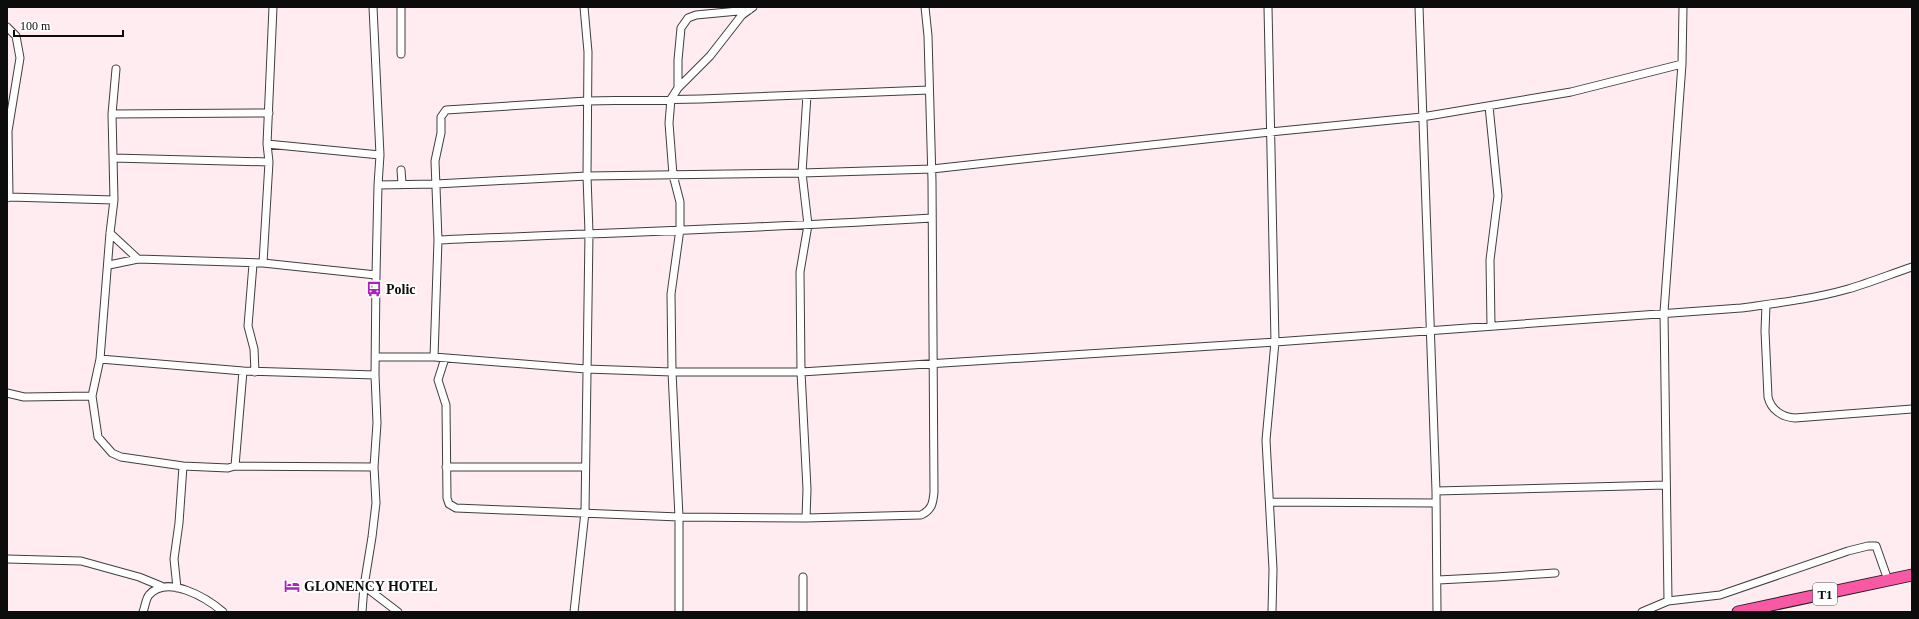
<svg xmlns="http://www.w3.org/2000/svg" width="1919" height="619" font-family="Georgia,serif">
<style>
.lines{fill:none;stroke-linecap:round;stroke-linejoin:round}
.minor-casing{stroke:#3f3f3f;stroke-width:9}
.trunk-casing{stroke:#1d1d1d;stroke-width:13}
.minor{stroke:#fff;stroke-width:7}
.trunk{stroke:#f958a4;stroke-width:11}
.labels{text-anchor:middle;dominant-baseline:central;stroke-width:4;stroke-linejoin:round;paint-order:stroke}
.shield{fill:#fff;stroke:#555;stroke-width:1}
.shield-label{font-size:13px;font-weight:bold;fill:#0c0c0c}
.poi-label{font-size:14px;font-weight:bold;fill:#0c0c0c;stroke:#fff;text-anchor:start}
</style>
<rect width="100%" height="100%" fill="#ffecf1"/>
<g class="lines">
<defs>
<path id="minor" d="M401 7V54
M1268 7 1275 342 1266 440 1273 569 1272 612
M1419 7 1436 491 1437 612
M7 27 16 36 20 58 8 131 9 197 7 198
M116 69 112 114 114 200 110 233 100 359 92 396 98 437 112 453 121 457 183 466 228 468 235 466 374 467
M678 88 710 56 742 15 753 7
M1489 106 1498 196 1490 260 1491 326
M112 114 269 113
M267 144 380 155
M113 158 269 162
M401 170 402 183
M378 185 436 184 587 176 802 173 932 169 1270 132 1422 117 1571 92 1682 64
M9 197 114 200
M110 233 138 259
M438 240C603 233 768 228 932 218
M263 263 269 162 267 144 273 7
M253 264 248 326 254 349 255 372
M109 265 138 259 263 263 376 275
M1766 305 1765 331 1768 397C1771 410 1782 417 1795 418L1912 409
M376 357H434L586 369 672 372H801L1275 342 1741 308C1777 303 1813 299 1848 289 1869 283 1891 274 1912 267
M434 357 438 240 435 161 441 133V117L446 110 587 101 701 99 929 90
M445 358 438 380 446 405 447 498 449 504 456 508 679 517 806 518 921 515C932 510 933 503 934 492L932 181 928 36 925 7
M100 359 243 371 375 375
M7 393 24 397 92 396
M235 466 243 371
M446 467H585
M1436 491 1666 485
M1270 502 1436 503
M806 518 807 489 801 372 800 272 808 225 802 173 807 95
M7 559 81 561 139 577 161 586
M803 577V612
M1438 580 1496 577 1555 573
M364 586 398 612
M177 588 174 559 179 523 183 466
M1668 601 1664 312 1682 64 1683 7
M143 612C145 607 146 598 149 595 167 574 207 598 223 612
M362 612 364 586 372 537 376 503 374 467 377 423 375 375 376 275 378 185 380 155 373 7
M574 612 585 512 589 233 587 176 588 52 584 7
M679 612V517L672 372 671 294 680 229V202L673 175 669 123 671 99 678 88V60L681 28 688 18 696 15 749 10
M1642 612 1668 601 1720 595 1848 551 1868 546H1876L1888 580"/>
<path id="trunk" d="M1738 612 1912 575"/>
</defs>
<use href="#minor" class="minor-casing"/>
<use href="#trunk" class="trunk-casing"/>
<use href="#minor" class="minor"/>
<use href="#trunk" class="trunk"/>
</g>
<defs>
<symbol id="bus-bare" viewBox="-9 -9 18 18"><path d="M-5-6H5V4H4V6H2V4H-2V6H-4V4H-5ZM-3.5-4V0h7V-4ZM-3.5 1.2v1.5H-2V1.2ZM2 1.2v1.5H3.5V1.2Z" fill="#ad22bf" stroke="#fff" stroke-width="2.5" paint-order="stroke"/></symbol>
<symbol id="hotel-bare" viewBox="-9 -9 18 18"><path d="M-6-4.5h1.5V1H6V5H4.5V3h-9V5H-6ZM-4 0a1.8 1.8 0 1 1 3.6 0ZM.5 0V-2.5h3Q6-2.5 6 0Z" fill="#ad22bf" stroke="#fff" stroke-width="2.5" paint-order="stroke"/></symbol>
</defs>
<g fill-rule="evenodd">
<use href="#bus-bare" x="363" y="278" width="22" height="22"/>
<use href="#hotel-bare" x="281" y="575" width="22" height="22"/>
</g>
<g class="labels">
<rect class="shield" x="1813" y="583" width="24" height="22" rx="3"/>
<g class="shield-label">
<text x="1825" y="594">T1</text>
</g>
<g class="poi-label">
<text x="386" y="289">Polic</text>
<text x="304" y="586">GLONENCY HOTEL</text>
</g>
</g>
<rect width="1919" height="619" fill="none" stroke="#0c0c0c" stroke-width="16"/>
<path d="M14 30v6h109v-6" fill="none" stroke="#0c0c0c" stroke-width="2"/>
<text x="20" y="30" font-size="12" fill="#0c0c0c" stroke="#ffffff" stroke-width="3" paint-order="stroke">100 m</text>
</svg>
